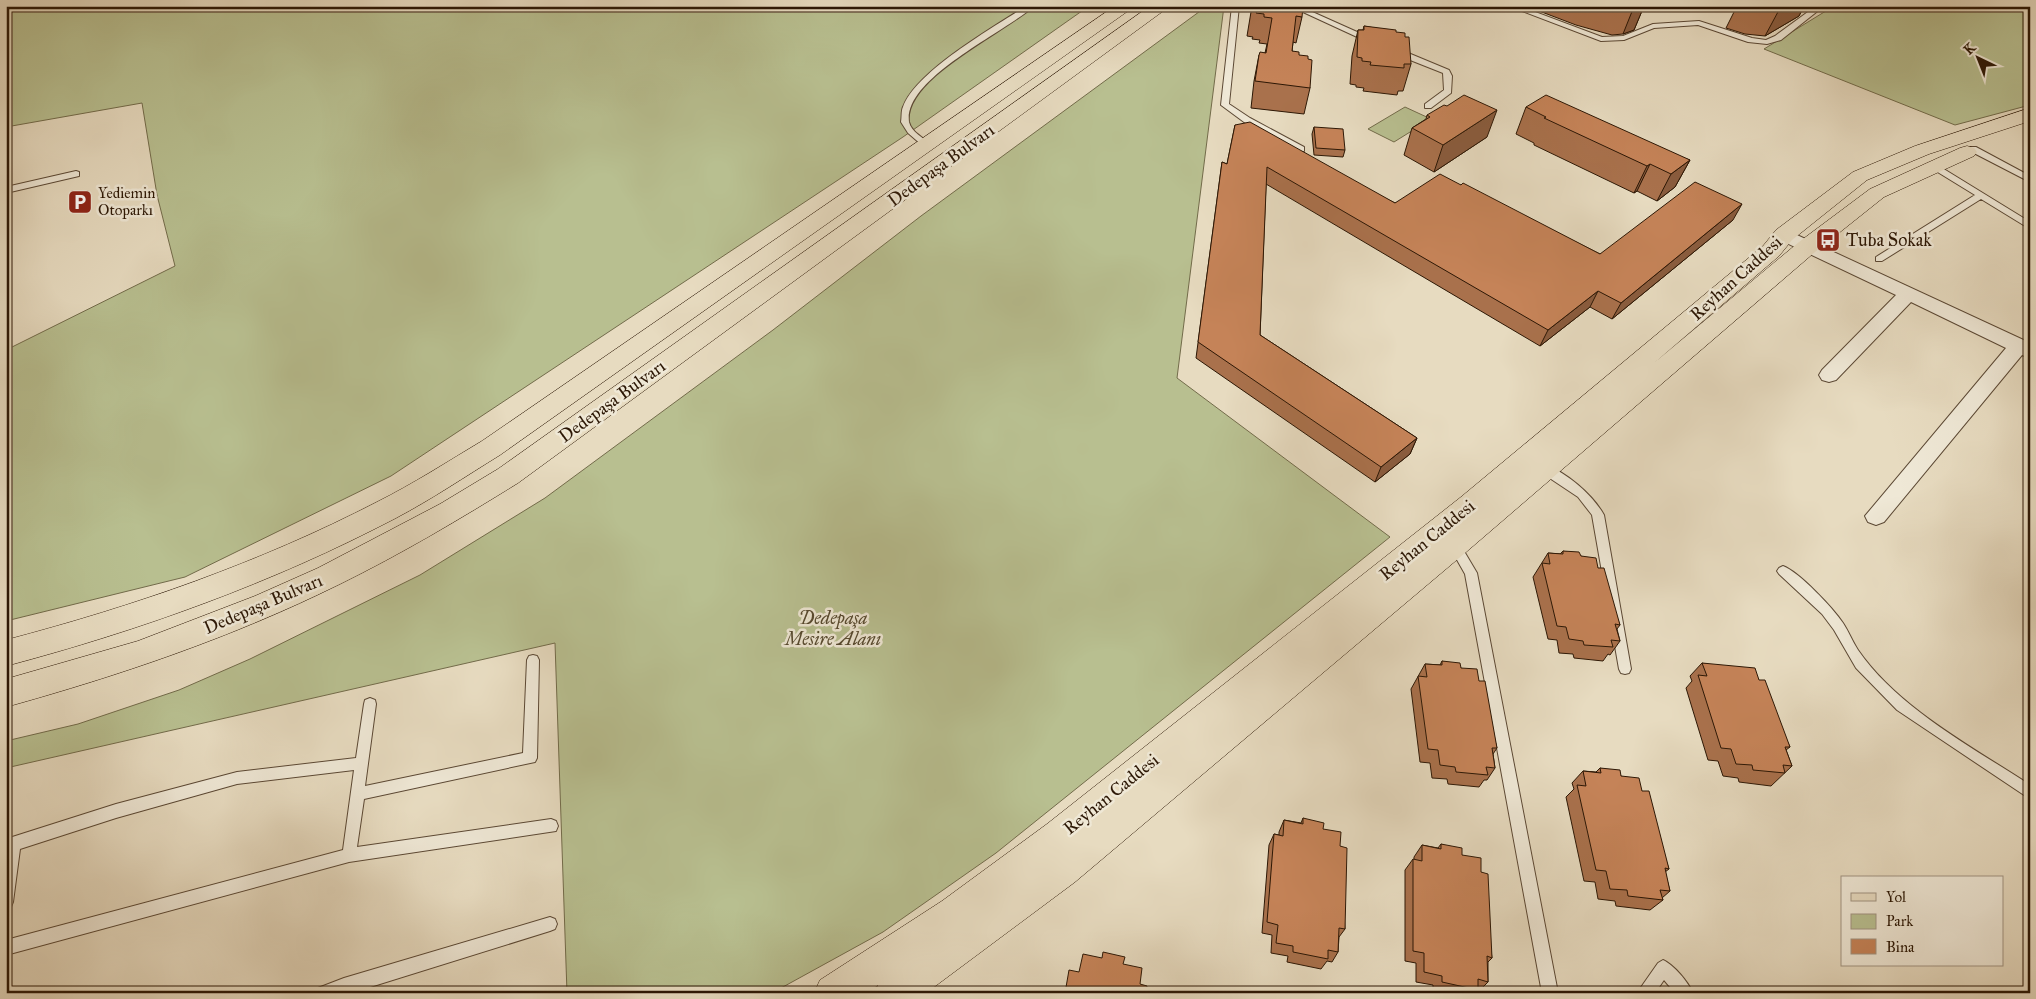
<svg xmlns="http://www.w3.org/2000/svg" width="2036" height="999" font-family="'IM FELL Great Primer',serif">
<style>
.green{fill:#b8bf90;stroke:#726b4a}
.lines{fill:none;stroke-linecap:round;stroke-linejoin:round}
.service-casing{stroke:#5b4834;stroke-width:2}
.minor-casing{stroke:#5b4834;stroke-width:2}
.primary-casing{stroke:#2c1705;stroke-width:1}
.service{fill:#efe8d6;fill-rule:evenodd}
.minor{fill:#efe8d6;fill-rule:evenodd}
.primary{fill:#e7dbc0;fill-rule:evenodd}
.wall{fill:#a9714c;stroke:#2c1705}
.shaded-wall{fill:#8a5c3e;stroke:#2c1705}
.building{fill:#c58358;stroke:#2c1705}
.labels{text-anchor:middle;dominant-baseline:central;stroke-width:5;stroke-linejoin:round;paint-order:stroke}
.far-poi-label{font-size:15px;fill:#2c1705;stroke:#efe8d6;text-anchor:start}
.street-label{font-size:18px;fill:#2c1705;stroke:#efe8d6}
.poi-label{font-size:18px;fill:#2c1705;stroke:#efe8d6;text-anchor:start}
.park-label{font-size:18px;font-style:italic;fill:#56492f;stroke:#efe8d6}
</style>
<rect width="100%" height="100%" fill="#e7dbc0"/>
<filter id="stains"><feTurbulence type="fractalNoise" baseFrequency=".004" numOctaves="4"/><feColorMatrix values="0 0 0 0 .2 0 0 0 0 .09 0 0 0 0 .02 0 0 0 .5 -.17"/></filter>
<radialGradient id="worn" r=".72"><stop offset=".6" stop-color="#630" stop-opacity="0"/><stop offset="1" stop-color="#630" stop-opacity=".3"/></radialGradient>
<path class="green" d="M12 6H1089L903 137 391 476 185 577 6 621V350L175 266 157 195 142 103 6 127V10Z
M1207 6H1224L1177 378 1390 537 996 853 883 932 772 993H567L555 643 6 768V741L78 724 179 690 250 659 420 575 545 498 773 330 921 216Z
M1834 6H2030V105L1955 125 1764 49Z
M1405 107 1431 119 1394 142 1368 129Z"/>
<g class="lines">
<defs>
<path id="service" d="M1026 6H1034C1006 32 903 78 909 122 911 132 924 138 930 144L923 146 908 133 901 122C902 117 901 111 903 107 916 71 994 27 1026 6Z
M1232 6H1239L1229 104 1250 118 1304 147V151H1298L1244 122 1221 105Z
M1290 6H1299L1375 40 1368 42Z
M1509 6H1519L1602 37 1623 36 1653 24 1699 21 1752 38 1766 40 1775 36 1816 6H1824L1781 40 1767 44 1748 42 1698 25 1654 28 1624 40 1601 41Z
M1395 50H1401L1449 70 1452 76 1451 93 1431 108H1425V104L1444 90 1443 73 1395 54Z
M1970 147H1976L2030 176V182L1970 151Z
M1934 163 2030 222V229L1981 199 1882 261H1876V257L1975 195 1931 168V164Z
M76 171 79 172V176L6 193V187Z
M1543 464C1565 471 1593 495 1604 515L1631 669 1629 673 1625 674 1621 673 1619 669 1592 515 1578 497 1539 471 1538 468 1539 465Z
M1454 539 1458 541 1477 573 1558 993H1542L1465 574 1448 544 1450 541Z
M1783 566C1799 572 1833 608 1843 623 1849 632 1852 641 1858 650 1898 708 1972 747 2030 785V799L1897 710 1856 668 1834 630 1822 614 1779 574 1777 571 1779 568Z
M533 655 537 656 539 660 537 758 535 762 364 799 357 847 551 819 556 821 558 826 556 831 349 862 6 955V940L343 850 354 770 237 784 116 818 20 849 13 902 11 907 6 909V839L116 804 237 772 356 758 364 704 365 700 370 698 375 700 376 704 365 786 523 753 527 660 529 656Z
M550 917 555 919 557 924 555 929 550 931 351 993H315L318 988 344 978Z
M1663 960C1674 965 1688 982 1693 993H1675L1664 980 1655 993H1637L1658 963Z"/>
<path id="minor" d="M1784 229 2030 343V358L2022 355 1884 522 1876 525 1868 522 1865 516 2006 348 1911 302 1836 380 1829 382 1822 380 1819 375 1822 370 1896 295 1778 239 1775 235 1778 231Z"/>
<path id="primary" d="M1115 6H1135L500 455C466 476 432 499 396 518 272 583 141 630 6 666V640C135 606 259 563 377 502 413 484 447 462 482 441Z
M1150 6H1170L518 483C460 519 401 554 340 584 233 637 121 675 6 707V679L138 641 255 596 318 568 440 504 498 469Z
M2030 108V121L1929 154 1867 180 1792 240 1779 256 1654 363 1799 242 1870 189 1960 148 1967 146 1974 148 1977 152 1974 156 1884 197 1815 252 1465 553 1075 882 926 993H875L878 985 867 993H814L820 980 942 901 1047 824 1461 497 1763 246 1776 230 1853 172 1915 146Z"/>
</defs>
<use href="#service" class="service-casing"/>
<use href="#minor" class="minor-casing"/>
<use href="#primary" class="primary-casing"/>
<use href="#service" class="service"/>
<use href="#minor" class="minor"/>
<use href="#primary" class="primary"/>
</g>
<path class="wall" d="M1252 6 1302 17 1296 43 1293 42 1292 51 1299 55 1310 88 1304 114 1251 108 1254 81 1259 55 1265 53 1267 44 1259 43 1260 40 1252 39 1253 37 1247 36Z
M1526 6H1644L1634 30 1623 34 1612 35 1576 25Z
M1737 6H1804L1799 16 1765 36 1745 34 1726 28Z
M1364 26 1396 32 1411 64 1403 91H1398L1397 95 1363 91 1364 88 1356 87V85L1350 84 1352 56 1358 30H1363Z
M1526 107 1690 160 1675 187 1657 201 1637 191 1634 193 1534 145V143L1516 134Z
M1427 115 1487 137 1434 172 1404 155 1412 128 1426 119Z
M1235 125 1395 203 1461 185 1600 254 1733 220 1612 319 1590 307 1540 346 1266 184 1260 335 1417 438 1410 454 1375 482 1196 358 1222 162 1227 164Z
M1314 127 1345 150 1343 157 1314 155 1312 134Z
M1563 551 1581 556 1598 568 1620 625 1617 629 1620 641 1610 655 1608 654 1603 661 1574 658 1573 654 1559 653 1557 640 1548 639 1533 577 1548 553 1560 554Z
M1442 661 1461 668 1479 681 1497 748 1493 754 1495 768 1487 780H1484L1479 787 1448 784 1447 779 1432 778 1430 763 1420 762 1411 689 1425 664 1440 665Z
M1702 663 1759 680 1790 747 1786 750 1792 766 1771 786 1739 782 1738 778 1723 776 1718 761 1708 760 1686 688 1692 681 1690 676Z
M1600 768 1621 776 1642 791 1669 869 1665 872 1670 891 1662 898 1663 900 1650 910 1616 906 1615 901 1598 899 1595 882 1584 881 1566 797 1574 789 1572 783 1583 771 1596 772Z
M1303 818 1323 829 1340 846 1345 929 1339 937 1338 952 1332 962 1327 961 1321 969 1287 962 1288 956 1271 953 1272 935 1262 933 1269 845 1274 834 1279 835V832L1284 820 1301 823Z
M1441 844 1462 855 1481 872 1492 958 1488 962V982L1479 991H1477L1475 993H1440L1433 991V985L1416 982V963L1405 961V870L1413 859 1414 860V857L1422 845 1438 848Z"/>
<path class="shaded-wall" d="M1641 6H1644L1634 30 1623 34 1633 9Z
M1785 6H1804L1799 16 1765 36 1779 10Z
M1497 110 1487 137 1434 172 1443 145Z
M1690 160 1675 187 1657 201 1671 174Z
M1650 164 1637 191 1634 193 1647 166Z
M1742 204 1733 220 1612 319 1621 303Z
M1598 291 1590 307 1540 346 1548 330Z
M1417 438 1410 454 1375 482 1381 467Z"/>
<path class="building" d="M1252 6H1303L1302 17 1296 16 1292 51 1299 52V55L1308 56V59L1312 60 1310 88 1255 81 1259 55 1260 52 1266 53 1272 18 1264 17V14L1256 13 1257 11 1252 10Z
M1610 6H1641L1633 9 1622 10Z
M1753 6H1785L1779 10 1759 8Z
M1364 26 1396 30V32L1405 33V37H1409L1411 64H1404V68L1370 65 1371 62 1362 61V58L1357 57 1358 30H1364Z
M1464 95 1497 110 1443 145 1412 128 1430 117 1427 115 1444 105 1447 106Z
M1546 95 1690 160 1671 174 1650 164 1647 166 1544 118 1546 117 1526 107Z
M1250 122 1395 203 1440 174 1461 185 1463 183 1600 254 1695 182 1742 204 1621 303 1598 291 1548 330 1267 167 1260 335 1417 438 1381 467 1198 342 1222 162 1227 164 1235 125Z
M1314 127 1343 129 1345 150 1316 148Z
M1563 551 1579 552 1581 556 1596 558 1598 568H1604L1620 625 1615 624 1620 641 1611 640 1613 647 1584 645 1583 641 1569 639 1566 627 1557 626 1542 563 1550 564 1548 553 1563 554Z
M1442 661 1460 663 1461 668 1477 669 1479 681H1485L1497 748H1492L1495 768 1486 767 1488 775 1456 772 1455 767 1440 765 1438 750 1428 749 1418 676 1427 677 1425 664 1442 665Z
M1702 663 1755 668 1759 680H1765L1790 747H1785L1792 766 1783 765 1785 773 1753 770 1752 765 1736 764 1731 749 1721 748 1698 675 1707 676Z
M1600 768 1620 770 1621 776 1639 778 1642 791H1649L1669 869 1665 868 1670 891 1660 890 1663 900 1628 896 1627 890 1610 889 1606 871 1596 870 1577 785 1586 786 1583 771 1601 773Z
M1303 818 1324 823 1323 829 1341 832 1340 846 1347 848 1345 929 1339 928 1338 952 1328 950V959L1293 952V946L1276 943 1278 925 1267 922 1274 834 1283 836 1284 820 1303 824Z
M1441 844 1462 848V855L1481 858V872L1488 874 1492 958 1487 956 1488 982 1478 979V990L1442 982V976L1424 972V953L1413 951V859L1422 861V845L1441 849Z
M1103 952 1125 957 1123 964 1142 968 1140 984 1147 986 1146 993H1065L1069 970 1079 972 1083 954 1102 958Z"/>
<defs>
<symbol id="parking-square" viewBox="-11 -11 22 22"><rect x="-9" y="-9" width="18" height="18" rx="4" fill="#8f2418" stroke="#efe8d6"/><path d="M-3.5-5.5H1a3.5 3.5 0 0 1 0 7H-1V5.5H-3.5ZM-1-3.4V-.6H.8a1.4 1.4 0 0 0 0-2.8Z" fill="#fff"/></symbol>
<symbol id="bus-square" viewBox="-11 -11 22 22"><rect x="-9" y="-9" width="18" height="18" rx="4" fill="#8f2418" stroke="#efe8d6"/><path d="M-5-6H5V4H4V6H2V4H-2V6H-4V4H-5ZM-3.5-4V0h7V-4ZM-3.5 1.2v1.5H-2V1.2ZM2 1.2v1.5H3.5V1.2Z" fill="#fff"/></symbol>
</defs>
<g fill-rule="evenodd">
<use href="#parking-square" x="66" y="188" width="28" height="28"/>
<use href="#bus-square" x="1814" y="226" width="28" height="28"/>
</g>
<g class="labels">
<g class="far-poi-label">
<text x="98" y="193">Yediemin<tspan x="98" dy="17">Otoparkı</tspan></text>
</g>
<g class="street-label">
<text transform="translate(941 165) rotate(-36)">Dedepaşa Bulvarı</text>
<text transform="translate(1736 278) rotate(-42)">Reyhan Caddesi</text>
<text transform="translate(612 401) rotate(-36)">Dedepaşa Bulvarı</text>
<text transform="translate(1427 540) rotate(-39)">Reyhan Caddesi</text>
<text transform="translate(263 604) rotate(-23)">Dedepaşa Bulvarı</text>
<text transform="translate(1111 794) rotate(-39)">Reyhan Caddesi</text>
</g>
<g class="poi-label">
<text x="1846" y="240">Tuba Sokak</text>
</g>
<g class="park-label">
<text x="833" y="618">Dedepaşa<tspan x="833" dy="21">Mesire Alanı</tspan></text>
</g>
</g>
<rect width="2036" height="999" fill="none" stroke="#e7dbc0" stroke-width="25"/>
<rect x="8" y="8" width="2021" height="984" fill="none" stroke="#2c1705" stroke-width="2.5"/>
<rect x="12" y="12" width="2011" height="974" fill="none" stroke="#2c1705"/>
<rect x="1841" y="876" width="162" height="90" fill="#efe8d6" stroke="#a19482"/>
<rect x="1851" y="893" width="25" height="8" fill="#e7dbc0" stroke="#a19482"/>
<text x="1886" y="902" font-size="15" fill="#2c1705">Yol</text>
<rect x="1851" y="914" width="25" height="15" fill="#b8bf90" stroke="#a19482"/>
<text x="1886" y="926" font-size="15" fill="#2c1705">Park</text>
<rect x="1851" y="939" width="25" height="15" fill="#c58358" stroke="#a19482"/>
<text x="1886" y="952" font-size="15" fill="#2c1705">Bina</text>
<g transform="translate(1978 58) rotate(317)" stroke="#efe8d6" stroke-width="4" paint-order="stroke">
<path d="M0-4L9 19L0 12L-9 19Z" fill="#2c1705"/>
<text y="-8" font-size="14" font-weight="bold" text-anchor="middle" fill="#2c1705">K</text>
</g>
<rect width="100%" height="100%" filter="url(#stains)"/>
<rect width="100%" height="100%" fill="url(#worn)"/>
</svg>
